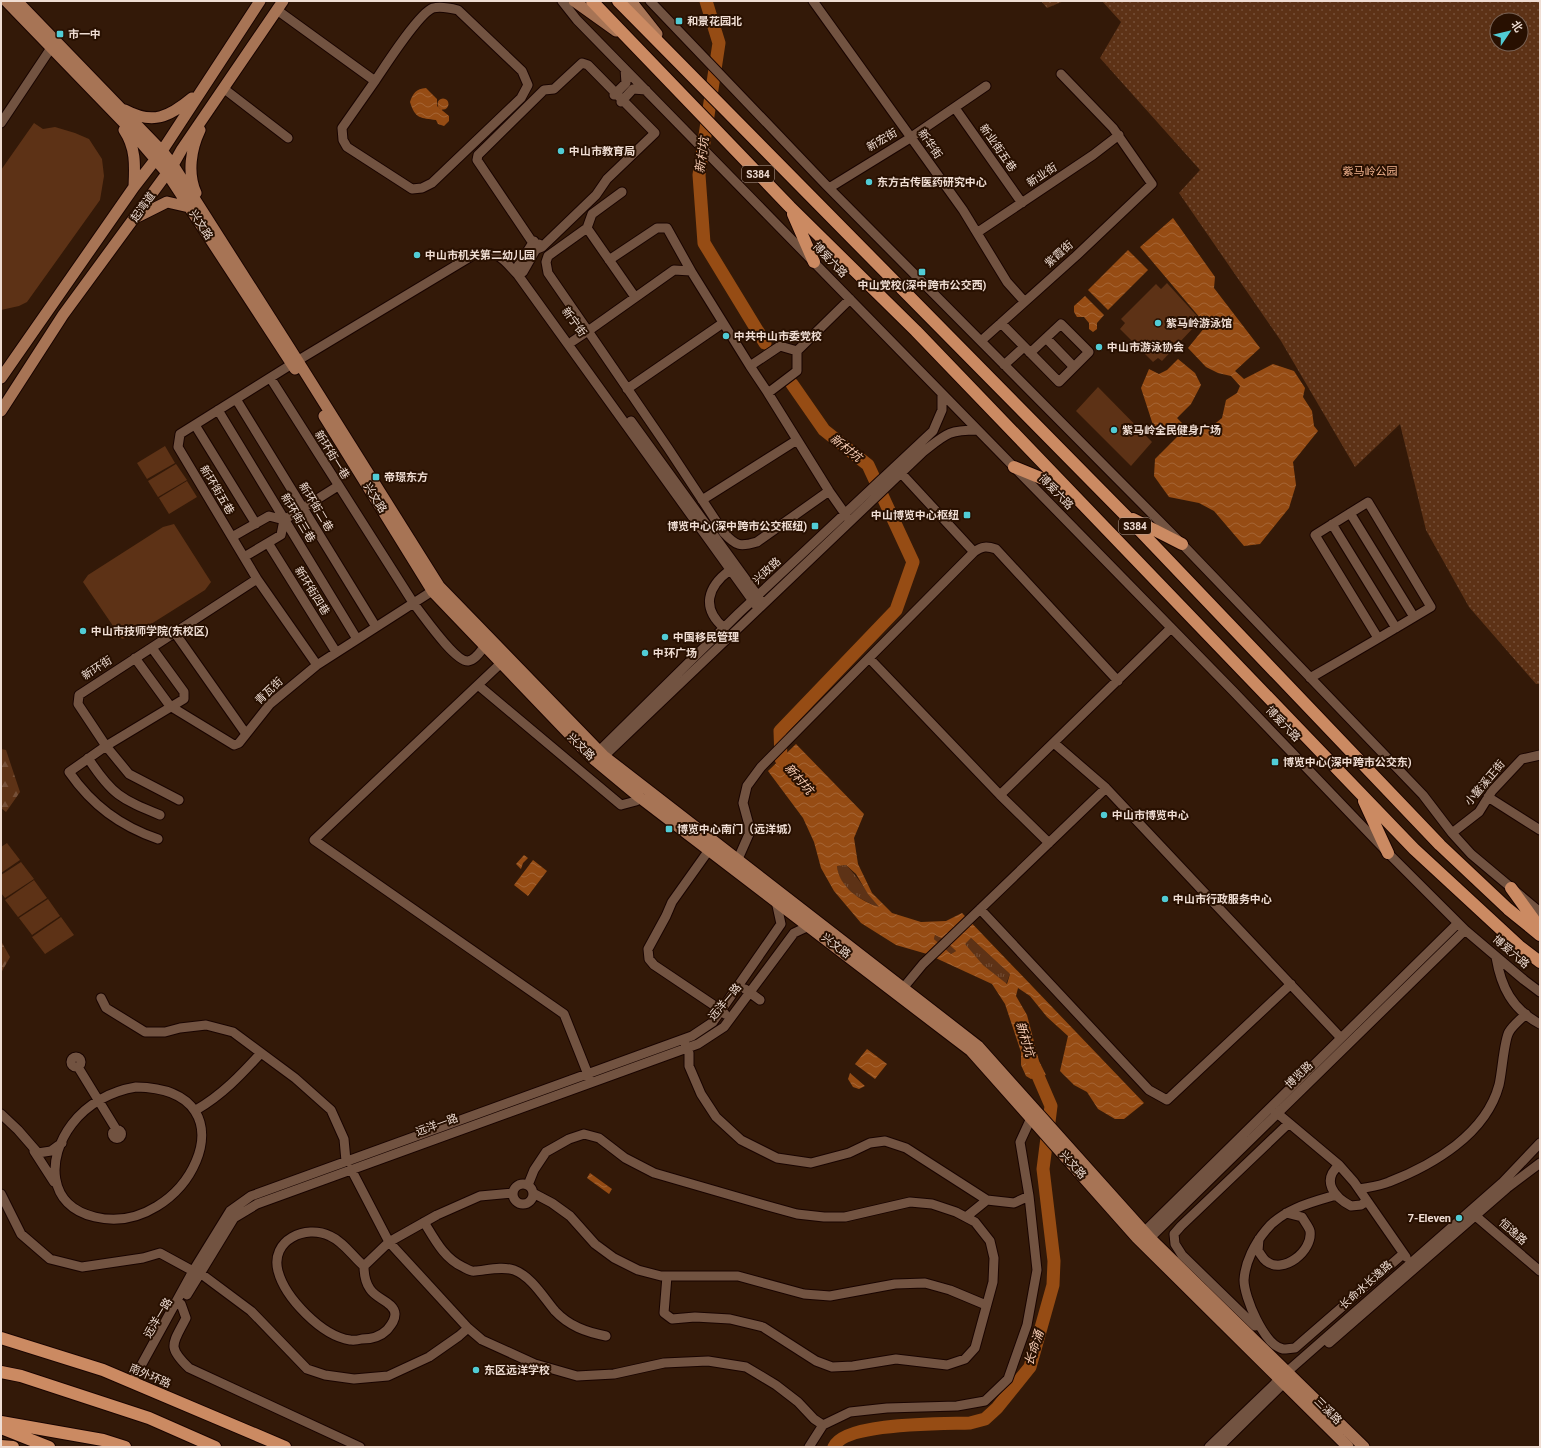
<svg xmlns="http://www.w3.org/2000/svg" width="1541" height="1448" font-family="Roboto,'Noto Sans SC',sans-serif">
<style>
.grass{fill:url(#grass-tufts)}
.forest{fill:url(#forest-firs)}
.park{fill:url(#park-dots);fill-rule:evenodd}
.garden{fill:#5d3216}
.water{fill:url(#water-waves);fill-rule:evenodd}
.lines{fill:none;stroke-linecap:round;stroke-linejoin:round}
.river{stroke:#964c14;stroke-width:13}
.minor-casing{stroke:#190400;stroke-width:11}
.major-casing{stroke:#190400;stroke-width:13}
.highway-casing{stroke:#190400;stroke-width:14}
.minor{stroke:#725341;stroke-width:9}
.major{stroke:#a77455;stroke-width:11}
.highway{stroke:#cb8a62;stroke-width:12}
.poi-dot{fill:#51ccd5;stroke:#281001;stroke-width:1.5}
.labels{text-anchor:middle;dominant-baseline:central;stroke-width:4;stroke-linejoin:round;paint-order:stroke}
.shield{fill:#281001;stroke:#b3a094;stroke-width:1}
.shield-label{font-size:10px;font-weight:bold;fill:#efddd3}
.poi-label{font-size:11px;font-weight:bold;fill:#efddd3;stroke:#281001;text-anchor:start}
.street-label{font-size:11px;fill:#efddd3;stroke:#281001}
.park-label{font-size:11px;fill:#f4b590;stroke:#281001}
.water-label{font-size:12px;font-style:italic;fill:#f8cdb4;stroke:#281001}
</style>
<defs>
<pattern id="grass-tufts" width="24" height="20" patternUnits="userSpaceOnUse"><rect width="24" height="20" fill="#5d3216"/><path d="M3 7l-1-3M5 7V3M7 7l1-3M15 17l-1-3M17 17v-4M19 17l1-3" fill="none" stroke="#754f37"/></pattern>
<pattern id="forest-firs" width="22" height="20" patternUnits="userSpaceOnUse"><rect width="22" height="20" fill="#5d3216"/><path d="M5 1l3.5 6h-7zM16 11l3.5 6h-7z" fill="#754f37"/></pattern>
<pattern id="park-dots" width="8" height="8" patternUnits="userSpaceOnUse"><rect width="8" height="8" fill="#5d3216"/><path d="M2 2h.1M6 6h.1" fill="none" stroke="#754f37" stroke-width="1.8" stroke-linecap="round"/></pattern>
<pattern id="water-waves" width="16" height="10" patternUnits="userSpaceOnUse"><rect width="16" height="10" fill="#964c14"/><path d="M0 5q4-4 8 0t8 0" fill="none" stroke="#a56535"/></pattern>
</defs>
<rect width="100%" height="100%" fill="#331908"/>
<path class="grass" d="M846 865C859 878 868 894 880 908 861 900 839 889 837 866Z
M935 935 943 939 956 951 951 954 934 939Z
M971 938 1010 974 1006 984 983 965 964 944Z"/>
<path class="forest" d="M1 749 6 750 20 792 6 812 1 808Z
M1 941 10 957 1 973Z"/>
<path class="park" d="M1041 1H1064L1047 8Z
M1102 1H1540V684H1536L1469 607 1426 530 1400 424 1355 467 1281 341 1179 193 1200 170 1100 58 1121 22ZM1497 20H1521V44H1497Z"/>
<path class="garden" d="M34 123 43 129 55 127 75 133 89 139 102 159 104 176 100 200 27 302 19 306 1 310V170Z
M1167 283 1197 316 1192 323 1195 326 1162 361 1158 358 1153 362 1120 329 1125 323 1121 319 1156 284 1161 289Z
M1098 387 1152 442 1131 466 1076 411Z
M165 446 175 463 147 479 137 463Z
M176 464 187 480 158 497 148 481Z
M187 481 197 497 169 514 159 498Z
M174 524 211 582 205 590 132 636 122 639 83 582 88 575 163 527Z
M7 843 20 860 1 873V847Z
M21 862 34 879 5 898 1 893V875Z
M34 880 47 898 18 917 5 900Z
M48 899 60 916 32 935 19 918Z
M61 917 74 935 45 954 32 937Z"/>
<path class="water" d="M426 88 437 99V106L449 116V121L444 126 438 124 436 120C421 118 415 119 410 102 413 93 416 89 426 88Z
M437.5 104a5.5 5.5 0 1 1 11 0a5.5 5.5 0 1 1-11 0Z
M1173 218 1215 277 1214 288 1260 348 1235 371 1244 379 1273 364 1294 371 1305 388 1303 397 1312 411 1314 426 1318 431 1293 462 1296 485 1289 508 1260 544 1244 546 1214 511 1199 503 1169 497 1154 476 1155 459 1180 434 1169 424 1160 430H1156L1153 425 1141 388 1149 369 1159 374 1167 370 1178 359 1195 373 1201 385 1191 404 1177 418 1190 431 1199 426H1212L1222 418 1226 400 1237 393 1240 386 1231 376 1218 373 1206 367 1188 348 1205 327 1201 319 1140 247Z
M1128 250 1148 270 1108 310 1088 290Z
M1085 296 1104 315 1097 323V329L1093 332 1089 329V323L1084 317H1077L1074 312V306Z
M796 744 864 814 854 838 858 864 872 893 892 913 921 922 946 921 962 913 1144 1103 1124 1119H1115L1098 1109 1087 1092 1074 1085 1060 1071 1068 1036 1047 1017 1030 996 1018 988 1016 996 1027 1015 1039 1061 1046 1075 1031 1079 1026 1076 1021 1065V1052L1005 1004 992 984 927 954 896 945 861 923 834 891 821 868 814 842 803 818 768 771ZM846 865 856 874 868 894 879 907C860 901 839 887 837 866ZM935 935 943 939 956 951 951 954 934 939ZM971 938 1010 974 1007 984 983 965 965 944Z
M524 855 528 858 523 863 521 869 516 864Z
M533 860 547 871 528 896 514 885Z
M867 1049 887 1064 875 1079 855 1064Z
M850 1073 865 1086 859 1089 853 1087 848 1079Z
M590 1173 612 1189 609 1194 587 1178Z"/>
<g class="lines">
<path class="river" d="M706 1 719 43 699 175 704 243 765 343
M792 384 824 430 868 465 913 562 896 610 780 731 781 759 792 772
M834 1447C844 1422 944 1424 970 1423L985 1419 997 1408 1030 1367 1053 1285 1054 1261 1043 1169 1051 1106 1032 1062"/>
<defs>
<path id="minor" d="M562 1 577 20 1233 691 1388 853 1465 930 1524 980 1540 992
M650 1 827 186 1182 544 1423 795 1452 833 1471 854 1540 912
M813 1 963 210 1007 282 1024 301
M277 10 375 81 342 128 343 140 347 147 412 189 422 188 432 183 521 98 528 85 522 71 458 10C450 8 441 6 433 8 419 13 385 66 375 81
M582 63 588 65 655 133 607 179 596 195 542 247 537 249 477 160 478 155 544 90 554 89Z
M223 88 288 138
M614 95 626 83 625 69
M621 102 633 89 646 90
M955 108 1022 203
M1 123 51 48
M829 188 907 140 986 86
M587 228 635 297
M978 232 1093 155 1119 135
M609 260 657 228H667L691 271
M518 266 534 241
M523 272 539 244
M1001 323 1059 382 1089 352 1061 324 1030 353
M1046 338 1074 367
M573 341 588 331 548 273 546 262 548 256 587 228 592 214 622 192
M981 341 1076 256 1152 184 1113 128 1061 74
M797 351 780 346 750 366 691 271 674 270 588 331 668 448 724 533C736 546 740 547 757 542L829 491
M1004 365 1024 347
M750 366 768 393
M271 379 414 604C423 615 455 662 468 661 475 660 480 652 484 647
M627 389 723 323
M236 399 376 627
M218 410 357 639
M631 421 763 603
M195 425 256 524
M901 473 974 552C982 546 987 546 996 549L1118 681
M702 500 797 440
M1350 513 1414 617
M848 518 829 491 768 393 797 371V351L850 299
M1332 524 1396 628
M232 537 269 516 284 520 338 486
M268 543 336 652
M244 557 281 535 284 520
M724 628C701 608 707 587 730 570
M175 633 246 734
M152 648 184 692V699L106 746 69 772C92 805 120 826 158 839
M135 658 170 706 234 745 239 743 270 704 317 665 437 588
M870 659 1000 795 1049 843
M500 664 314 840 564 1014 589 1077
M317 665 257 579 178 447 180 434 292 364 475 254C500 251 502 258 518 275L758 608
M1310 678C1350 655 1391 631 1431 607L1368 502 1315 535 1378 638
M478 685 621 805 636 801 639 797
M1054 743 1106 788 1341 1038
M594 756 739 613 933 431 942 410V394
M88 758C112 795 121 799 160 815
M599 761 923 452C946 434 948 430 977 430
M1000 795 1171 628
M1488 797 1540 830
M179 800 129 774 106 746 78 704 79 695 257 579
M1452 833 1479 812 1492 791 1522 759 1540 755
M709 850 672 902 666 916 648 949 649 959 654 965 721 1010 725 1014
M738 859 749 834V825L743 803 747 786 761 767 974 552
M980 909 1149 1090 1167 1100 1291 984
M1496 957C1501 987 1512 1009 1540 1024
M904 987 923 964 1106 788
M745 989 760 1000
M101 998 106 1008 145 1032H165L180 1028 206 1025 233 1032 295 1078 331 1110 344 1139 346 1161
M684 1042 689 1053V1066L701 1094 716 1117 741 1140 777 1158 811 1163 849 1153 870 1143 885 1141 906 1148 987 1200
M71 1062a5 5 0 1 1 10 0a5 5 0 1 1-10 0Z
M78 1067 116 1129
M136 1087C261 1089 185 1239 95 1217 47 1206 46 1158 72 1124 88 1103 112 1091 136 1087Z
M196 1110C222 1095 241 1075 261 1053
M1277 1113 1339 1165 1354 1182 1406 1257
M1 1114 18 1130 38 1153 51 1151 62 1143
M112.5 1134a4.5 4.5 0 1 1 9 0a4.5 4.5 0 1 1-9 0Z
M34 1151 54 1182
M1339 1165C1321 1181 1334 1197 1351 1206L1361 1205 1367 1201
M351 1169 389 1242 468 1328
M513 1194a10 10 0 1 1 20 0a10 10 0 1 1-20 0Z
M528 1185 534 1170 546 1152 569 1139 584 1134 599 1138 625 1158 654 1173 761 1204 797 1214 824 1217H845L910 1202 932 1204 956 1212 975 1222 990 1241 994 1258 993 1282 975 1348 965 1359 947 1365 896 1359 853 1366 832 1367 816 1361 763 1327 730 1319 695 1317 672 1319 664 1313 667 1276
M1359 1189C1369 1187 1380 1186 1389 1182 1433 1165 1486 1134 1499 1085 1502 1073 1504 1040 1509 1032 1513 1025 1521 1019 1526 1014
M533 1193 552 1203 570 1216 595 1244 614 1258 638 1270 661 1276H738L804 1294 830 1296 895 1284 925 1283 950 1290 986 1305
M1 1194 21 1234 50 1259 82 1267 143 1258 160 1253 193 1271
M1336 1195C1312 1202 1283 1209 1266 1230 1255 1243 1245 1262 1244 1280 1244 1297 1264 1345 1283 1349 1287 1349 1292 1348 1295 1348L1403 1254
M1471 1212 1540 1271
M966 1217 987 1200 1014 1203 1029 1196
M424 1222C435 1240 444 1258 463 1267 467 1269 471 1272 475 1271 487 1270 502 1266 514 1270 531 1276 544 1298 555 1311 569 1326 586 1332 606 1336
M1144 1232 1458 923
M1150 1238 1465 930
M1259 1239 1258 1251C1261 1254 1263 1259 1266 1261 1283 1275 1313 1251 1310 1231 1309 1227 1304 1221 1302 1217L1286 1213
M364 1266C353 1257 344 1242 330 1236 306 1224 270 1240 278 1271 285 1298 322 1336 350 1340 354 1341 358 1340 362 1339 371 1339 380 1337 387 1330 391 1325 395 1321 395 1314 394 1302 376 1299 370 1289 365 1282 364 1274 364 1266L389 1242 437 1215 480 1196 512 1193
M200 1273 251 1311 307 1369 325 1375 354 1379 388 1376 429 1357 459 1336 468 1328 482 1340 535 1364 577 1376 614 1374 664 1363 708 1361 746 1367 776 1385 798 1402 814 1419 823 1425
M187 1295 234 1218 257 1204 698 1044 724 1027 794 933 809 926
M181 1304 186 1318C173 1344 166 1346 189 1368L360 1447
M1255 1326 1182 1255 1175 1244 1174 1234 1181 1226 1289 1123
M1329 1343 1507 1188 1540 1163
M132 1382 193 1271 230 1211 251 1196 692 1036 713 1022 781 924 776 901
M809 1447 823 1425 850 1412 887 1408 957 1406 985 1401 1008 1379 1027 1325 1037 1270 1029 1196 1020 1142 1031 1118
M1209 1447 1288 1371 1502 1183 1540 1143
M1219 1447 1288 1379"/>
<path id="major" d="M6 1 126 125 167 173 295 369
M17 1 162 151 173 165 289 347 439 586 604 756 978 1046 1150 1238 1364 1447
M574 1 616 31
M631 1 657 34
M125 110C153 125 169 117 192 98
M124 130C136 148 135 165 134 187
M196 193C187 173 191 149 200 130
M139 216 167 202 189 207
M1 378 134 187 162 151 260 1
M1 411 63 315 173 165 182 149 283 1
M324 416 433 592 592 758 639 797 971 1051 1137 1238 1348 1447"/>
<path id="highway" d="M592 1 790 207 916 331 1414 849 1519 946 1540 962
M618 1 1125 515 1440 845 1508 909 1540 935
M793 214 814 262
M1014 467 1063 487
M1133 519 1182 544
M1364 801 1388 853
M1511 888 1540 928
M1 1338 103 1370 285 1447
M1 1372 21 1376 149 1418 215 1447
M1 1422 103 1440 125 1447
M1 1428 49 1447
M1 1446 13 1447"/>
</defs>
<use href="#minor" class="minor-casing"/>
<use href="#major" class="major-casing"/>
<use href="#highway" class="highway-casing"/>
<use href="#minor" class="minor"/>
<use href="#major" class="major"/>
<use href="#highway" class="highway"/>
</g>
<g class="poi-dot">
<rect x="675" y="17" width="8" height="8" rx="2"/>
<rect x="56" y="30" width="8" height="8" rx="2"/>
<circle cx="561" cy="151" r="4"/>
<circle cx="869" cy="182" r="4"/>
<circle cx="417" cy="255" r="4"/>
<rect x="918" y="268" width="8" height="8" rx="2"/>
<circle cx="1158" cy="323" r="4"/>
<circle cx="726" cy="336" r="4"/>
<circle cx="1099" cy="347" r="4"/>
<circle cx="1114" cy="430" r="4"/>
<rect x="372" y="473" width="8" height="8" rx="2"/>
<rect x="963" y="511" width="8" height="8" rx="2"/>
<rect x="811" y="522" width="8" height="8" rx="2"/>
<circle cx="83" cy="631" r="4"/>
<circle cx="665" cy="637" r="4"/>
<circle cx="645" cy="653" r="4"/>
<rect x="1271" y="758" width="8" height="8" rx="2"/>
<circle cx="1104" cy="815" r="4"/>
<rect x="665" y="825" width="8" height="8" rx="2"/>
<circle cx="1165" cy="899" r="4"/>
<circle cx="1459" cy="1218" r="4"/>
<circle cx="476" cy="1370" r="4"/>
</g>
<g class="labels">
<g class="shield">
<rect x="742" y="166" width="32" height="16" rx="3"/>
<rect x="1119" y="518" width="32" height="16" rx="3"/>
</g>
<g class="shield-label">
<text x="758" y="174">S384</text>
<text x="1135" y="526">S384</text>
</g>
<g class="poi-label">
<text x="687" y="21">和景花园北</text>
<text x="68" y="34">市一中</text>
<text x="569" y="151">中山市教育局</text>
<text x="877" y="182">东方古传医药研究中心</text>
<text x="425" y="255">中山市机关第二幼儿园</text>
<text x="922" y="285" text-anchor="middle">中山党校(深中跨市公交西)</text>
<text x="1166" y="323">紫马岭游泳馆</text>
<text x="734" y="336">中共中山市委党校</text>
<text x="1107" y="347">中山市游泳协会</text>
<text x="1122" y="430">紫马岭全民健身广场</text>
<text x="384" y="477">帝璟东方</text>
<text x="959" y="515" text-anchor="end">中山博览中心枢纽</text>
<text x="807" y="526" text-anchor="end">博览中心(深中跨市公交枢纽)</text>
<text x="91" y="631">中山市技师学院(东校区)</text>
<text x="673" y="637">中国移民管理</text>
<text x="653" y="653">中环广场</text>
<text x="1283" y="762">博览中心(深中跨市公交东)</text>
<text x="1112" y="815">中山市博览中心</text>
<text x="677" y="829">博览中心南门（远洋城）</text>
<text x="1173" y="899">中山市行政服务中心</text>
<text x="1451" y="1218" text-anchor="end">7-Eleven</text>
<text x="484" y="1370">东区远洋学校</text>
</g>
<g class="street-label">
<text transform="translate(882 140) rotate(-30)">新宏街</text>
<text transform="translate(930 144) rotate(55)">新华街</text>
<text transform="translate(998 148) rotate(55)">新业街五巷</text>
<text transform="translate(1042 175) rotate(-33)">新业街</text>
<text transform="translate(143 207) rotate(-54)">起湾道</text>
<text transform="translate(201 225) rotate(57)">兴文路</text>
<text transform="translate(1059 254) rotate(-42)">紫霞街</text>
<text transform="translate(830 260) rotate(46)">博爱六路</text>
<text transform="translate(574 322) rotate(54)">新宁街</text>
<text transform="translate(332 455) rotate(58)">新环街一巷</text>
<text transform="translate(217 490) rotate(59)">新环街五巷</text>
<text transform="translate(1056 492) rotate(46)">博爱六路</text>
<text transform="translate(375 498) rotate(58)">兴文路</text>
<text transform="translate(316 507) rotate(59)">新环街二巷</text>
<text transform="translate(298 518) rotate(59)">新环街三巷</text>
<text transform="translate(767 571) rotate(-43)">兴政路</text>
<text transform="translate(312 591) rotate(58)">新环街四巷</text>
<text transform="translate(97 668) rotate(-33)">新环街</text>
<text transform="translate(269 691) rotate(-44)">青瓦街</text>
<text transform="translate(1283 724) rotate(46)">博爱六路</text>
<text transform="translate(581 747) rotate(45)">兴文路</text>
<text transform="translate(1485 783) rotate(-50)">小鳌溪正街</text>
<text transform="translate(836 946) rotate(37)">兴文路</text>
<text transform="translate(1511 952) rotate(41)">博爱六路</text>
<text transform="translate(725 1002) rotate(-50)">远洋一路</text>
<text transform="translate(1299 1075) rotate(-44)">博览路</text>
<text transform="translate(437 1125) rotate(-20)">远洋一路</text>
<text transform="translate(1073 1165) rotate(48)">兴文路</text>
<text transform="translate(1513 1232) rotate(41)">恒逸路</text>
<text transform="translate(1366 1285) rotate(-42)">长命水长逸路</text>
<text transform="translate(158 1318) rotate(-59)">远洋一路</text>
<text transform="translate(150 1376) rotate(23)">南外环路</text>
<text transform="translate(1328 1411) rotate(45)">三溪路</text>
</g>
<g class="park-label">
<text x="1370" y="171">紫马岭公园</text>
</g>
<g class="water-label">
<text transform="translate(702 155) rotate(-82)">新村坑</text>
<text transform="translate(846 448) rotate(38)">新村坑</text>
<text transform="translate(799 779) rotate(48)">新村坑</text>
<text transform="translate(1025 1039) rotate(73)">新村坑</text>
<text transform="translate(1034 1348) rotate(-72)">长命涌</text>
</g>
</g>
<rect width="1541" height="1448" fill="none" stroke="#efddd3" stroke-width="4"/>
<g transform="translate(1509 32) rotate(55)"><circle r="19" fill="#281001" stroke="#786255"/>
<path d="M0-3L7 15L0 10L-7 15Z" fill="#51ccd5"/>
<text y="-6" font-size="11" font-weight="bold" text-anchor="middle" fill="#efddd3">北</text>
</g>
</svg>
